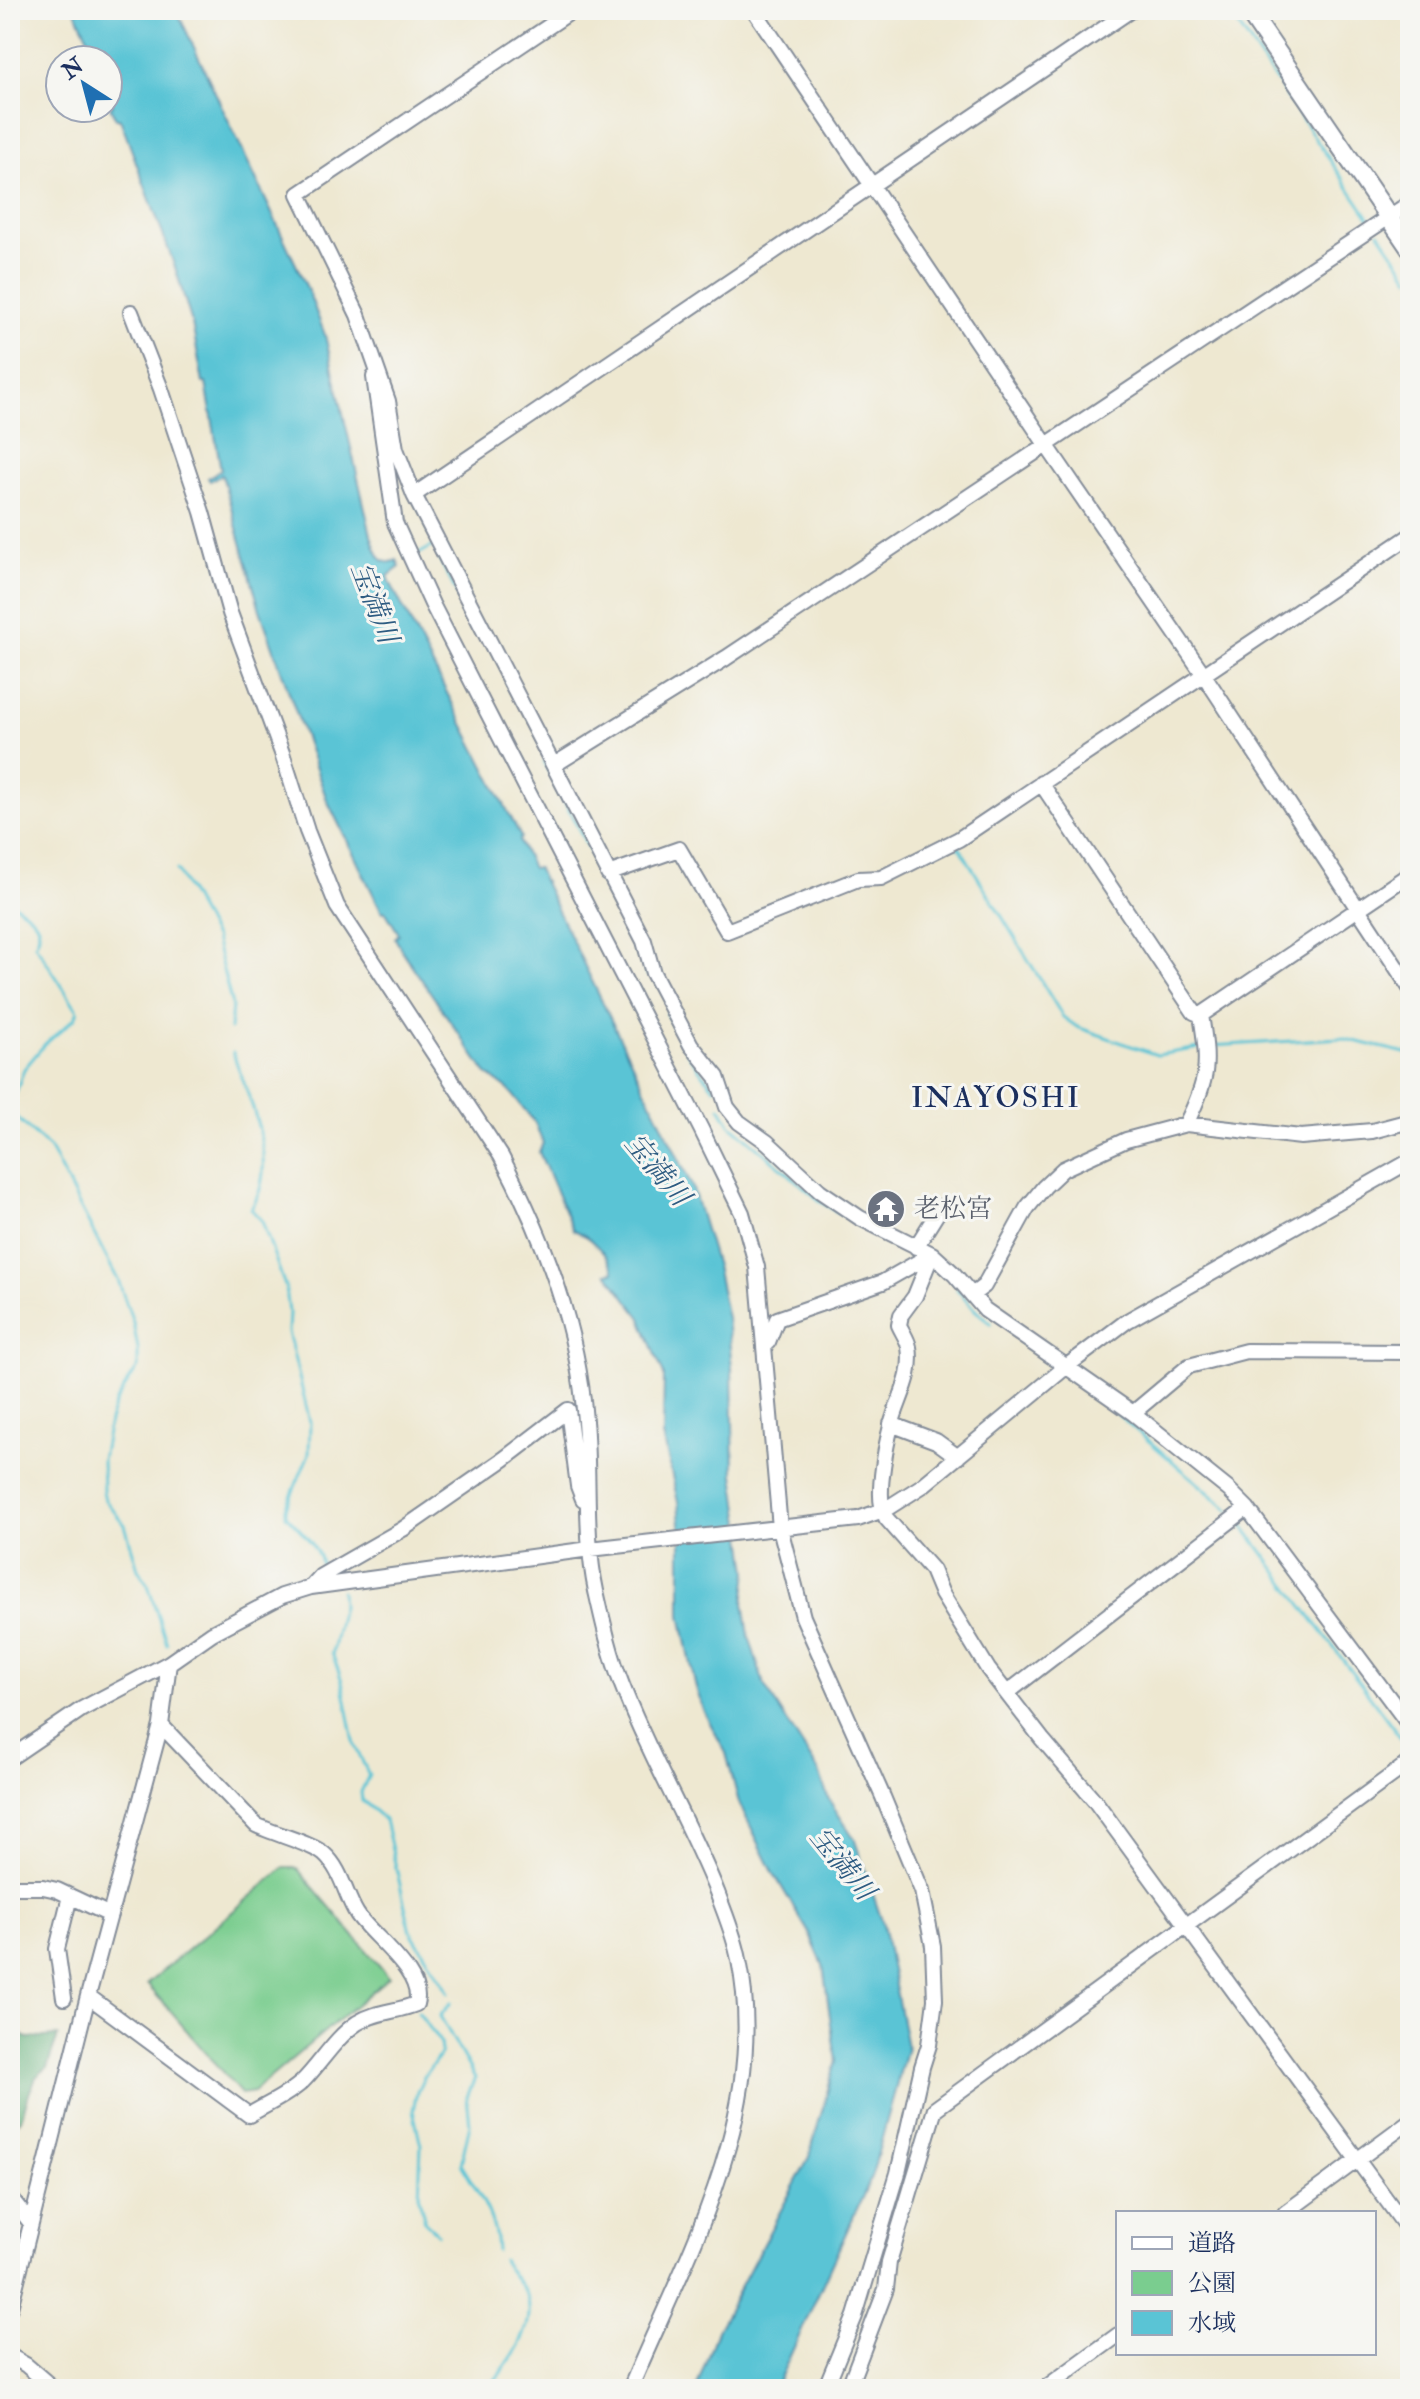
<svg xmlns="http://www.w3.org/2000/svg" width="1420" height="2399" font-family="'IM FELL Double Pica','Noto Serif JP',serif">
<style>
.green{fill:#7acd8f;stroke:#4a7e76;stroke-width:2}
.forest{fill:#63b07a;stroke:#3f706c;stroke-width:2}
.water{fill:#5ac4d5;stroke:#3a7a9a;stroke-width:2}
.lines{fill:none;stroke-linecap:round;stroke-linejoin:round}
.stream{stroke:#5ac4d5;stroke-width:3}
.minor-casing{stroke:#848c98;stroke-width:18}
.major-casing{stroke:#848c98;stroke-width:22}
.minor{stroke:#fff;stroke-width:14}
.major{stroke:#fff;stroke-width:18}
.labels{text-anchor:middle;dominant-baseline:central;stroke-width:6;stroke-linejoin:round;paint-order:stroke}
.worship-label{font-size:26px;fill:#5b616d;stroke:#f6f6f2;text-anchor:start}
.water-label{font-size:28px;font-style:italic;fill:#2e5c82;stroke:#f6f6f2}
.quarter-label{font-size:30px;letter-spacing:2px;fill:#1b2f5e;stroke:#f6f6f2}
</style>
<rect width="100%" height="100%" fill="#f6f6f2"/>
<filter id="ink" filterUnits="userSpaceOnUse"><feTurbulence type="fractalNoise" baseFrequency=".0125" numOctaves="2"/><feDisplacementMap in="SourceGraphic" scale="16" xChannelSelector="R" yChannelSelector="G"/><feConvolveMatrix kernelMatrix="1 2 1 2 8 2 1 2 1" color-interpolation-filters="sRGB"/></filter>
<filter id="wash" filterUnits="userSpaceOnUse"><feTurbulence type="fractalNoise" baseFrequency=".006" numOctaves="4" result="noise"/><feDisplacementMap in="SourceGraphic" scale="32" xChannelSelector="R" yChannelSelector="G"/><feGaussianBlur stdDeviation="1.8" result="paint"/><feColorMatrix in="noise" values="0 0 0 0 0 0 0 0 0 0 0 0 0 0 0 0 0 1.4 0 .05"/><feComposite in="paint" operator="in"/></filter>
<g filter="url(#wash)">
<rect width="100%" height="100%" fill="#eee8d1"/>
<path class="green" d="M284 1868H297L389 1977 253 2092 241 2094 147 1984Z"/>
<path class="forest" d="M10 2030 28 2038 58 2036 47 2068 36 2077 30 2091 21 2119 10 2129Z"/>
<path class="water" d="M75 10 177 11 307 288 325 335 371 535C376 549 379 569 397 560L400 567 388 576 391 584 521 837 519 841 532 868H537L692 1186 716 1266 727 1318 732 1368 734 1475 748 1571 744 1603 749 1636 764 1685 819 1772 829 1800 854 1838 883 1924 907 2047 871 2178 775 2389H696L717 2331 809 2157 836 2061 823 1965 809 1933 774 1874 739 1803 726 1753 703 1710 695 1684 681 1615V1535L678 1502 663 1436 664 1375 641 1318 607 1273 614 1272C610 1257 588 1234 573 1230L539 1152 543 1143 535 1123 510 1091 486 1073 402 951 395 938 399 934 385 911 382 912 327 800 260 610 222 475 210 481 208 478 221 470 206 383H203L192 323 175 267 120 119H116L110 107 113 105 108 93V60H94L88 38Z"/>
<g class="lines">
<path class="stream" d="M1228 10 1372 222
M1379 232 1410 278
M415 556 433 546
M440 560 462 603
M544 762 634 936 647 975
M957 847 959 846 1063 1017 1077 1027 1157 1055 1200 1048
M177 870 215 939 232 1005 230 1029
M10 902C26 911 48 925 35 944L78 1011 75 1018 45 1044 24 1069 15 1095 10 1101
M667 1014 690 1057 714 1088
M1211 1046 1341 1038 1410 1054
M233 1053C249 1099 281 1163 251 1209L262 1221 286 1289 289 1312 288 1332 310 1422 309 1454 286 1508V1515C300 1530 321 1548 322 1569
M720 1107 730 1124 824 1204 845 1216
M10 1111 50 1149 118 1280 133 1322 138 1349V1367L116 1401 109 1421 102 1459 103 1491 105 1500 125 1525 138 1569 148 1585 167 1644
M957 1289 975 1310 991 1323
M1099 1398 1230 1511
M1241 1523 1410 1750
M341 1591 342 1606 332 1653 342 1681 355 1746 369 1775 361 1792 362 1800 385 1820 411 1932 449 1993
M451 2003 440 2016 475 2078 467 2097 470 2124 461 2164C478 2193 496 2216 497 2251
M418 2012 440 2042 441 2053 424 2077 417 2092 413 2110 421 2145 419 2198 425 2222 438 2234
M488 2389C506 2366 538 2329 527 2297 521 2283 509 2273 502 2260"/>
</g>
</g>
<g filter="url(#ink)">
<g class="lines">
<defs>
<path id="minor" d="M573 10 299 194 358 315 388 401 396 449 414 495 644 941 653 973 691 1045 717 1077 727 1107 739 1122 767 1142 820 1191 860 1218 932 1254 954 1274 985 1310 1133 1413 1229 1490 1247 1508 1410 1726
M754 10 1047 446 1204 675 1410 988
M131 312 161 389 202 512 230 613 282 753 307 831 337 906 501 1156C545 1240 578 1327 585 1421 590 1477 584 1535 596 1591 603 1622 610 1654 622 1685 649 1756 689 1822 717 1892 725 1914 735 1937 739 1960 770 2112 687 2254 630 2389
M374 377 395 523 432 604 701 1129 742 1213 757 1267 780 1528 803 1617 883 1797 922 1891 933 1946 935 2000 929 2045 922 2067 898 2173 855 2316 825 2389
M414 495 1131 10
M554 765 726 658 1410 203
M1041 783 1194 1012 1201 1015
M608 874 679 849 727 931 858 879 881 878 959 839 1410 536
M1186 1124C1209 1078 1209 1065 1201 1015L1410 874
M916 1247 941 1207
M972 1295 984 1286 1027 1208 1044 1187 1063 1169 1126 1140 1186 1124 1301 1137 1372 1131 1410 1121
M768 1342 777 1319 883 1282 932 1254
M1133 1413 1189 1366 1246 1351 1410 1352
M891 1424 936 1441 958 1457
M882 1506C878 1488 886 1445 891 1426 898 1398 914 1377 909 1347 908 1340 902 1332 899 1325L901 1315 915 1296 932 1254
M886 1518 932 1570 942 1594 988 1669 1042 1739 1095 1801 1410 2232
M311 1587 321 1576 403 1529 504 1459 568 1410 578 1486 583 1499
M1007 1693 1247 1508
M10 1758 82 1709 169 1663 212 1633 282 1596 311 1587 590 1549 858 1519 886 1509 922 1486 1067 1366 1127 1321 1410 1161
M10 1887H43L57 1890 110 1915
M88 1996 249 2115C267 2104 287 2096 302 2082 321 2063 335 2038 357 2023 376 2011 397 2012 416 2004 425 1973 372 1937 357 1914 345 1895 342 1870 324 1854 313 1844 274 1834 256 1825L161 1725
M64 1998 57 1949 70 1896
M10 2197 30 2222
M1285 2213 1410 2121
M10 2308 88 1996 161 1725 169 1663
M10 2356 26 2365 54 2389
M848 2389 886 2289 889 2262 935 2109 1410 1762
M1044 2389 1118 2335"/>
<path id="major" d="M1248 10 1410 248"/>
</defs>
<use href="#minor" class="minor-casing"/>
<use href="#major" class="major-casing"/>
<use href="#minor" class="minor"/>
<use href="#major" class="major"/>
</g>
</g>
<defs>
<symbol id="temple-disc" viewBox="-11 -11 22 22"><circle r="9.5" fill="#6b7280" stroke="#f6f6f2"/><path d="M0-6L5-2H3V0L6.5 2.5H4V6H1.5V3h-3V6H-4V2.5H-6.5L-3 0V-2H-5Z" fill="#fff"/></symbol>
</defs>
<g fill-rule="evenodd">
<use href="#temple-disc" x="864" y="1187" width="44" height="44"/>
</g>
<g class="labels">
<g class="worship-label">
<text x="914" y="1209">老松宮</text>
</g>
<g class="water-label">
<text transform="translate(374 603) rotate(69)">宝満川</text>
<text transform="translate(657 1170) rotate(50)">宝満川</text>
<text transform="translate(842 1864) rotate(51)">宝満川</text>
</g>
<g class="quarter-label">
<text x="996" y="1097">INAYOSHI</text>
</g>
</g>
<rect width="1420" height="2399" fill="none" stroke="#f6f6f2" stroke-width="40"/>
<rect x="1116" y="2211" width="260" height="144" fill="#f6f6f2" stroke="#9ea6b7" stroke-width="2"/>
<rect x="1132" y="2237" width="40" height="12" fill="#ffffff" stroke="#9ea6b7" stroke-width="2"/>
<text x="1188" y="2251" font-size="24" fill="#1b2f5e">道路</text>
<rect x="1132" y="2271" width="40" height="24" fill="#7acd8f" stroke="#9ea6b7" stroke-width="2"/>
<text x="1188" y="2291" font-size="24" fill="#1b2f5e">公園</text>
<rect x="1132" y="2311" width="40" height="24" fill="#5ac4d5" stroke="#9ea6b7" stroke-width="2"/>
<text x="1188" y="2331" font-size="24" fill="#1b2f5e">水域</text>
<g transform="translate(84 84) rotate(324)"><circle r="38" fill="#f6f6f2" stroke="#9ea6b7" stroke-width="2"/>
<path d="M0-6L14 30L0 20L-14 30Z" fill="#1f6fb2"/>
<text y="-12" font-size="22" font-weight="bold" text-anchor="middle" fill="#1b2f5e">N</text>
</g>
</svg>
